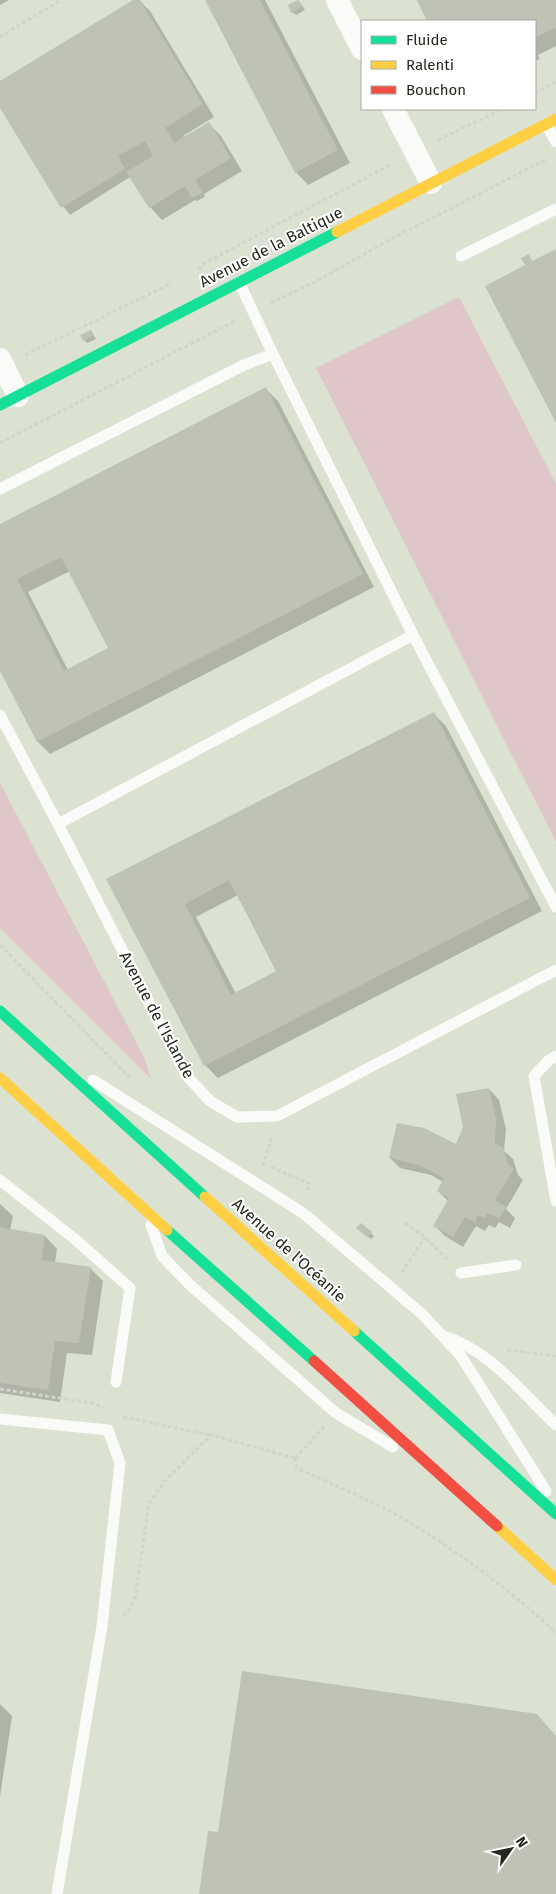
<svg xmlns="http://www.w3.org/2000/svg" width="556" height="1894" font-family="'Fira Sans',sans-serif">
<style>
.green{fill:#dfc6c8}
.shadow{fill:#0003;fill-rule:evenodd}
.building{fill:#bec3b5;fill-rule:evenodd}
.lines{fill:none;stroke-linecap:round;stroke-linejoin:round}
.path{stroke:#d2d4ce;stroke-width:3;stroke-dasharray:4 2.5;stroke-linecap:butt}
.lane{stroke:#fafbf8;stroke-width:11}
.street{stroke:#fafbf8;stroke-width:22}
.fast{stroke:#16e098;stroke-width:11}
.slow{stroke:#ffcf43;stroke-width:11}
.jam{stroke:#f24e42;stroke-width:11}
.labels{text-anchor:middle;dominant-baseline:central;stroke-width:4;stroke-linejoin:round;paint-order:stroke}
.street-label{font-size:16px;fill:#24281c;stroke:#fff}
</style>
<rect width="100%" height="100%" fill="#dce2d1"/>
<path class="green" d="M459 297 556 484V842L316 368Z
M0 783 145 1059 151 1079 0 928Z"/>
<path class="shadow" d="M0 0H9L0 5Z
M136 0H139L150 11 214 117 183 136 185 138 209 124 221 136 242 171 204 194 205 197 197 201 195 200 162 220 150 207 130 177 70 215 54 195 0 106V82Z
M207 0H265L350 163 308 185 296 172Z
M418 0H556V46L538 55 540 59 535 61V21H429Z
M298 1 305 10 296 15 292 12Z
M91 331 96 339 87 343 84 340Z
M266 389 278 401 374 587 50 754 38 742 0 668V526ZM70 571 110 649 68 670 28 592Z
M433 713 446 726 542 911 218 1078 205 1065 108 879ZM238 895 278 972 236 994 196 917Z
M489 1089 499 1100 506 1129 504 1151 513 1159 518 1175 523 1180 506 1209 515 1218 510 1228 499 1222 495 1228 489 1225 485 1231 476 1226 463 1247 445 1236 435 1226 449 1202 438 1191 443 1182 431 1175 400 1168 390 1158 456 1146Z
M0 1204 13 1216 10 1230 45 1236 57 1249 55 1263 90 1268 103 1281 92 1355 67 1353 60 1402 0 1393Z
M361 1224 374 1236 371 1239 361 1231Z
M0 1704 12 1716 0 1797Z"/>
<path class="building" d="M133 0H140L203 104 165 128 174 143 209 122 231 158 195 180 203 193 192 198 185 186 149 208 126 172 153 156 145 141 118 156 125 169 61 208 0 108V81Z
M205 0H260L338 150 295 173Z
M298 0 303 6 291 13 288 5Z
M417 0H556V27L535 38V21H427Z
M556 249V423L485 286 525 265 521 258 529 254 532 261Z
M91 330 94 335 83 341 80 335Z
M266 387 363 574 37 742 0 671V524ZM61 557 108 648 64 671 17 579Z
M434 712 530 898 204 1066 106 879ZM229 880 276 971 231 995 185 904Z
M489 1088 496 1118 495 1143 503 1148 509 1166 514 1169 495 1200 506 1207 499 1218 488 1213 484 1218 478 1215 475 1222 465 1217 453 1237 433 1226 449 1198 437 1191 444 1178 419 1165 389 1158 397 1123 424 1128 456 1144 463 1127 456 1094Z
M361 1223 372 1232 367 1237 356 1228Z
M0 1227 45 1235 42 1260 91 1267 79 1343 55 1341 48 1390 0 1383Z
M242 1671 537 1714 556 1736V1894H199L208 1831 218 1832Z"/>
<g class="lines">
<path class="path" d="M0 37 61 0
M535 93 556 82
M438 140 503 109
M199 270 203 264 392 164
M271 303 317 281 393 238 547 159
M25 355 172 283
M0 443 237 320
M0 945 130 1078
M263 1166 272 1136
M271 1167 310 1184 306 1193
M405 1223 425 1237 448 1260
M402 1272 425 1237
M507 1350 556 1356
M0 1389 92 1403 104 1408
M123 1417 210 1435
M295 1458 324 1427
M295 1458 297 1468C338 1487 379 1503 417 1527 465 1557 515 1594 556 1633
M123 1615 128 1612 135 1598 149 1503 165 1481 211 1435 295 1458"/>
<path class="lane" d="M546 124 556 142
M461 256 556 209
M239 282 273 354
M0 489 244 365 273 354 413 635 556 907
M0 715 58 824 186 1075 210 1101 237 1117 277 1116 556 970
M58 824 413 635
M556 1056 548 1061 534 1076 556 1201
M93 1080 303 1213 422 1314 461 1356 546 1491
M0 1180 76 1240 130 1288 116 1382
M151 1225 162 1256 190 1285 336 1413 393 1447
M461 1273 516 1265
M443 1336C489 1349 522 1393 556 1425
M0 1419 108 1430 120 1463 102 1626 57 1894"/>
<path class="street" d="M337 0 362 49
M393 109 431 183
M0 359 18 396"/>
<path class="fast" d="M0 405 337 232
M0 1011 205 1197
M167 1230 314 1361
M354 1331 556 1514"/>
<path class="slow" d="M337 232 556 119
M0 1078 167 1230
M205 1197 354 1331
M497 1526 556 1580"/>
<path class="jam" d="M314 1361 497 1526"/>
</g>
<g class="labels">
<g class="street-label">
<text transform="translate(271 247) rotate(-27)">Avenue de la Baltique</text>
<text transform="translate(157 1015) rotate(62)">Avenue de l'Islande</text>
<text transform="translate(289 1250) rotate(42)">Avenue de l'Océanie</text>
</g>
</g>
<rect x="361" y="20" width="175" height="90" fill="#ffffff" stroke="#a7a9a4"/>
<rect x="371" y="36" width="25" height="8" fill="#16e098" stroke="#a7a9a4"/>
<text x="406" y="45" font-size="15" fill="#24281c">Fluide</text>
<rect x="371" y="61" width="25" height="8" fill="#ffcf43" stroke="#a7a9a4"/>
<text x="406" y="70" font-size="15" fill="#24281c">Ralenti</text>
<rect x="371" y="86" width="25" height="8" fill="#f24e42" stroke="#a7a9a4"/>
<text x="406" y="95" font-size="15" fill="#24281c">Bouchon</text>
<g transform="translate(511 1849) rotate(57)" stroke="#ffffff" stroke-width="4" paint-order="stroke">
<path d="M0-4L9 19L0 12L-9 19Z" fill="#24281c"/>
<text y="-8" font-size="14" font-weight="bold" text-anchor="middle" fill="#24281c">N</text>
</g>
</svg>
